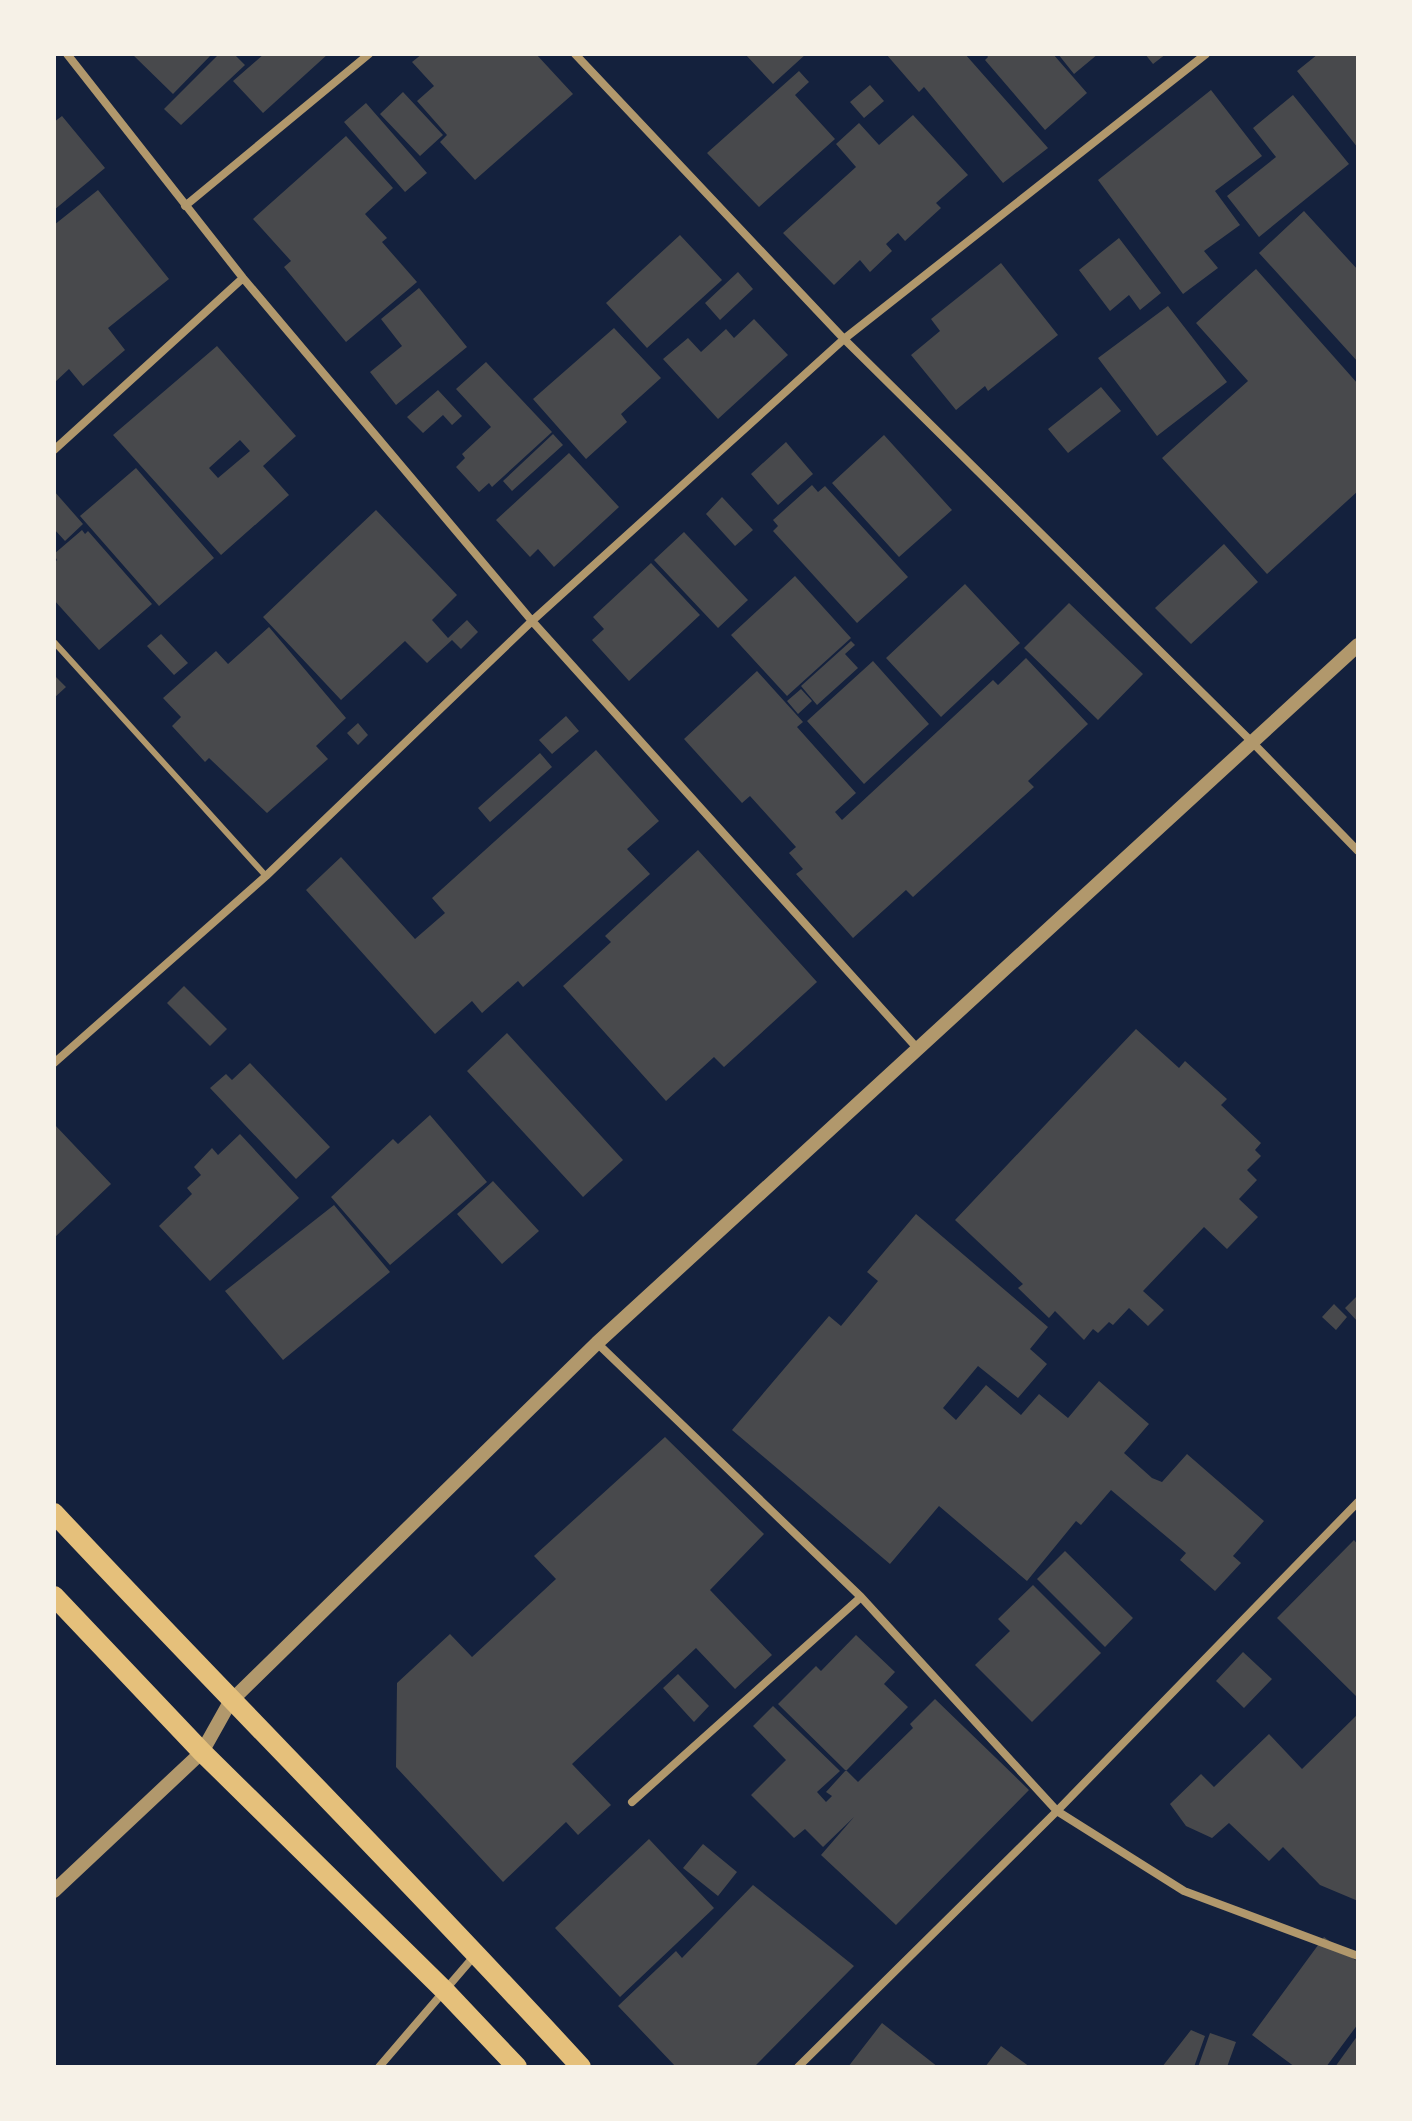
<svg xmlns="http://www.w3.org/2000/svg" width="1412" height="2121" font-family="'PT Sans',sans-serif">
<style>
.building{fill:#48494c;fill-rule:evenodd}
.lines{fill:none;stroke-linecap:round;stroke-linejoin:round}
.service{stroke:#b1986c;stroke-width:6}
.minor{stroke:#b1986c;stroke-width:8}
.tertiary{stroke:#b1986c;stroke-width:14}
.primary{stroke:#e5c07b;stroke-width:20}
</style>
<rect width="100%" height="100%" fill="#14213d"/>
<path class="building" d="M132 54H212L173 94Z
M219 54H234L245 65 181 125 164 109Z
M264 54H328L263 113 233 81Z
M422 54H536L573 94 475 180 440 142 447 135 417 101 434 86 412 62Z
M745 54H806L773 84Z
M886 54H965L1048 148 1003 183 924 87 919 92Z
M986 54H1053L1087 93 1045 130 985 60 988 57Z
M1058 54H1098L1074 74Z
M1145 54H1166L1153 64Z
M1318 54H1358V148L1297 71Z
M799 71 809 82 795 95 835 139 759 207 707 153Z
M870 85 884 101 864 118 850 102Z
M1211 90 1262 156 1215 191 1240 225 1204 251 1218 268 1183 294 1098 180Z
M403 92 443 135 420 156 380 114Z
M1293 95 1349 164 1259 237 1227 196 1276 157 1253 128Z
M366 103 427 173 405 192 344 122Z
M913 115 968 175 936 203 941 208 905 241 898 233 886 244 892 251 870 272 860 260 834 285 783 233 856 167 836 144 859 123 879 145Z
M62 116 105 168 54 210V122Z
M346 136 393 188 365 214 387 238 382 242 417 282 346 342 284 267 291 261 253 219Z
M98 190 169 279 108 328 125 350 83 386 69 369 54 383V225Z
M1304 211 1358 270V362L1259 253Z
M680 235 722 280 647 348 606 303Z
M1119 238 1161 293 1140 310 1129 295 1110 311 1079 270Z
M1001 263 1058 335 988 391 985 386 956 410 911 355 940 331 931 319Z
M1256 269 1358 384V491L1267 574 1162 458 1248 381 1196 323Z
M738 272 753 289 720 320 705 303Z
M419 288 467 347 396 405 370 372 402 346 381 319Z
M1168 306 1227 382 1157 436 1098 358Z
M754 319 788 355 718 419 663 359 688 338 701 352 726 329 734 338Z
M614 328 661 378 621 414 627 422 586 459 533 399Z
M217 346 296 436 263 466 289 495 221 555 113 435ZM240 440 250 451 218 478 209 468Z
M486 362 552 432 492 487 489 483 479 492 456 467 465 458 462 454 491 427 456 389Z
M1101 387 1121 411 1068 453 1048 429Z
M438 390 462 416 452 425 443 415 423 433 407 417Z
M553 434 563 445 512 491 503 481Z
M884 435 952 510 899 557 832 483Z
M786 442 813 474 778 505 751 474Z
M569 453 619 507 554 567 538 549 530 557 496 520Z
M136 468 214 558 159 606 80 516Z
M812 485 818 492 825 486 908 577 857 623 773 531 778 526 773 520Z
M54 491 83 524 65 541 54 529Z
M722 497 753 530 735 546 706 514Z
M376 510 457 595 432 620 448 638 467 620 478 632 461 649 452 640 427 663 405 641 341 700 263 617Z
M82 530 85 534 88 531 152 604 99 650 54 600V563L57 560 54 554Z
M684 532 748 600 718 628 654 560Z
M1224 544 1258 582 1191 644 1155 608Z
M651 563 700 615 629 681 592 640 604 629 593 617Z
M795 576 851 638 787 696 731 635Z
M965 584 1020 643 941 717 886 658Z
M1069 603 1143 674 1098 720 1024 648Z
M269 627 346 718 316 746 328 759 267 813 209 758 205 762 172 726 181 717 163 698 216 651 228 664Z
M161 634 188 663 174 675 147 646Z
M851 641 855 645 845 654 858 668 817 705 801 686Z
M1026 658 1088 724 1028 781 1034 787 913 897 906 890 853 938 796 874 803 869 789 853 796 847 750 796 742 803 684 739 757 671 803 722 797 727 856 793 835 812 842 820 993 680 998 685Z
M873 661 929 724 864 784 807 721Z
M54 675 66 687 54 698Z
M801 689 812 701 798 714 787 701Z
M566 716 579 731 552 754 539 740Z
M358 723 368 735 358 745 347 733Z
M596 750 659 821 627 849 650 874 523 987 518 981 482 1013 472 1001 435 1034 306 890 341 857 415 939 445 913 432 898Z
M540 753 552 767 490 822 478 808Z
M698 850 817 982 724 1067 714 1057 666 1101 563 986 611 942 605 936Z
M184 986 227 1029 210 1046 167 1003Z
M1136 1029 1179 1068 1185 1061 1227 1099 1221 1105 1261 1143 1255 1150 1261 1156 1247 1170 1257 1180 1239 1199 1258 1217 1227 1249 1204 1227 1143 1291 1164 1310 1148 1326 1129 1308 1113 1325 1109 1322 1098 1333 1093 1329 1084 1340 1055 1311 1049 1318 1018 1288 1023 1284 955 1220Z
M507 1033 623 1160 583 1197 467 1071Z
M250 1063 330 1147 296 1179 210 1088 226 1074 232 1080Z
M430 1115 487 1182 390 1265 331 1197 393 1139 398 1144Z
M54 1124 111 1184 54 1238Z
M240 1134 299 1198 210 1281 159 1226 192 1194 187 1188 201 1175 194 1167 212 1148 218 1155Z
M493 1181 539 1231 502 1264 457 1214Z
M334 1205 390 1272 283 1360 225 1291Z
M916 1214 1048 1327 1030 1349 1047 1364 1018 1398 978 1366 943 1408 956 1420 986 1385 1021 1415 1039 1394 1068 1418 1099 1381 1149 1424 1124 1453 1152 1478 1162 1482 1187 1454 1264 1521 1233 1556 1241 1563 1215 1591 1180 1560 1186 1553 1111 1490 1081 1525 1076 1521 1027 1581 939 1506 890 1564 732 1430 829 1316 841 1326 878 1281 867 1272Z
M1358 1295V1322L1345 1308Z
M1334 1304 1347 1317 1336 1330 1322 1317Z
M665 1437 764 1534 710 1590 772 1655 735 1689 696 1648 572 1764 611 1805 578 1835 566 1822 503 1882 396 1767 397 1683 450 1634 472 1657 556 1579 534 1556Z
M1354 1540 1358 1545V1698L1277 1618Z
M1065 1551 1133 1618 1105 1647 1037 1579Z
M1033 1585 1101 1653 1032 1722 975 1665 1010 1631 998 1619Z
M856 1635 895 1672 884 1684 908 1707 846 1771 778 1704 816 1666 821 1671Z
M1243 1652 1272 1679 1244 1708 1216 1681Z
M678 1674 709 1706 694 1722 663 1688Z
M935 1699 1029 1790 896 1925 821 1855 854 1817 823 1847 805 1829 794 1838 751 1795 786 1760 753 1726 773 1706 840 1771 817 1792 826 1802 832 1796 826 1792 846 1770 858 1782 913 1728 910 1724Z
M1358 1714V1901L1320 1885 1283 1847 1269 1861 1229 1823 1212 1838 1186 1826 1170 1804 1201 1774 1214 1787 1269 1734 1302 1769Z
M649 1839 714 1908 620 1997 555 1928Z
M703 1844 737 1872 718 1896 683 1868Z
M753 1885 854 1966 754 2067H676L618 2006 676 1951 682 1958Z
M1324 1937 1358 1962V2024L1326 2067H1295L1252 2035Z
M882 2023 938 2067H848Z
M1191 2030 1205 2036 1194 2067H1162Z
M1210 2033 1236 2042 1227 2067H1198Z
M1358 2035V2067H1335Z
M1001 2046 1030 2067H985Z"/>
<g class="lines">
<path class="service" d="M54 642 266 876"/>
<path class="minor" d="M67 54 243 278 532 621 917 1048
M575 54 844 339 1251 741 1358 851
M185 206 369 54
M54 450 243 278
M54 1063 266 876 532 621 844 339 1206 54
M597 1343 861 1597 1057 1811 1184 1891 1358 1956
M632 1802 861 1597
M379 2067 476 1954
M798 2067 1057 1811 1358 1502"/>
<path class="tertiary" d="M54 1891 202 1752 230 1702 597 1343 1358 645"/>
<path class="primary" d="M54 1513C228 1699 409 1879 581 2067
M54 1596 202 1752 445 1991 517 2067"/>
</g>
<rect width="1412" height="2121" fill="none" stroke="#f6f1e7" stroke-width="112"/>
</svg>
